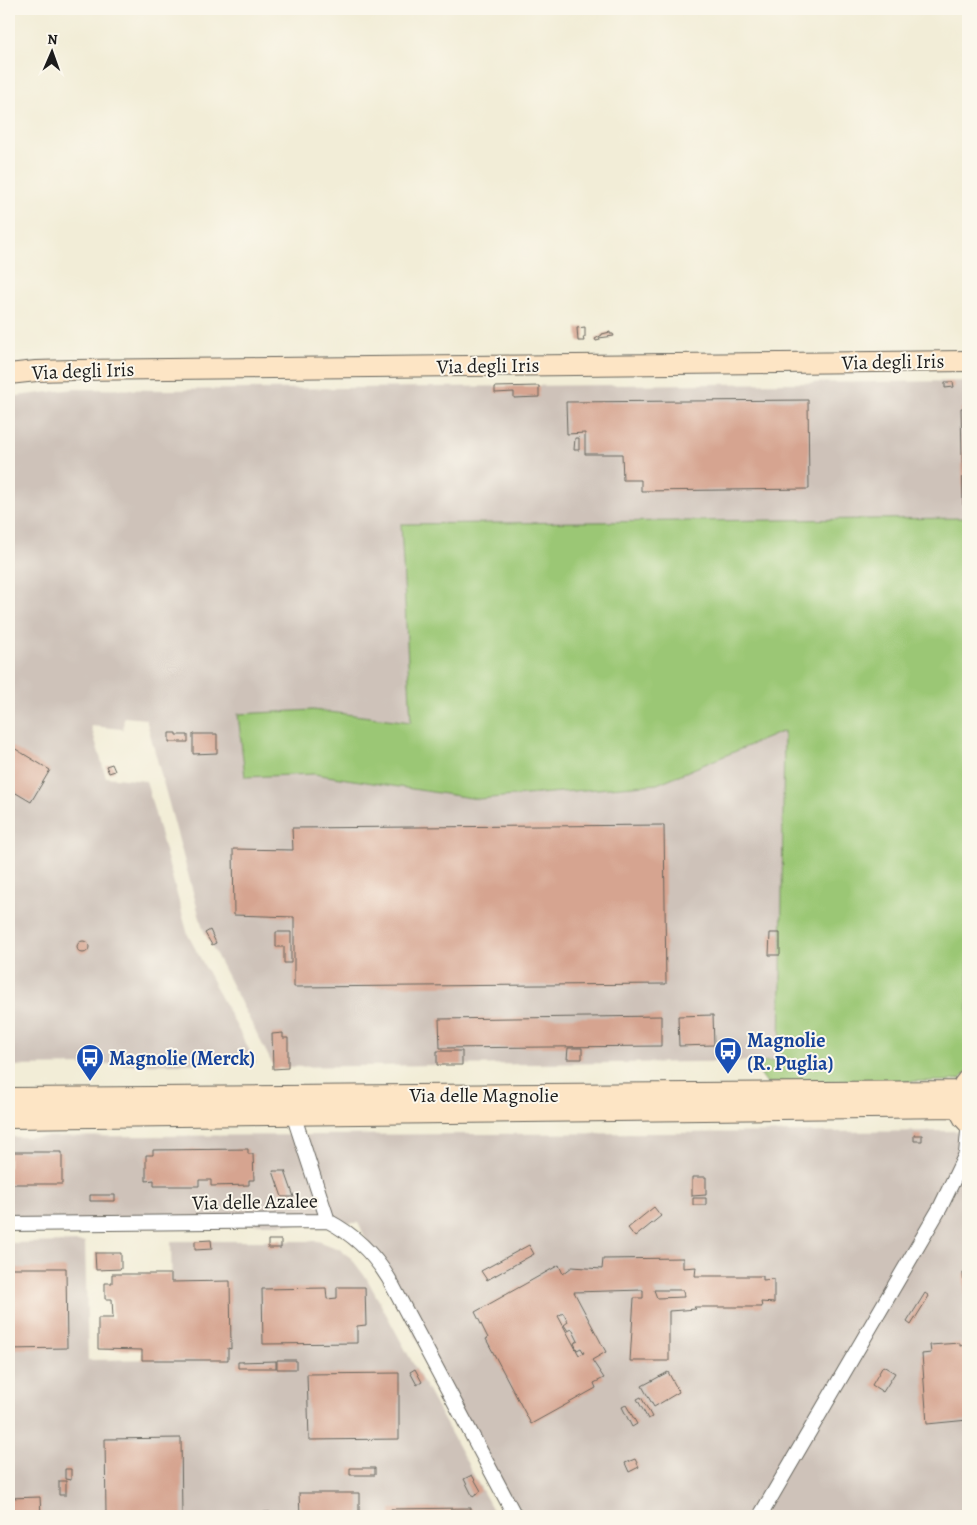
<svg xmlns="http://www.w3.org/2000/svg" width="977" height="1525" font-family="Alegreya,serif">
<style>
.industrial{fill:#cec2b9}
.green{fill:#9bc774;stroke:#5c7248}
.building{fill:#d6a490;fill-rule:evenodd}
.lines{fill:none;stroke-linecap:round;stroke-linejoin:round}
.street-casing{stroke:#67655d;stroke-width:16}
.secondary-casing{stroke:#67655d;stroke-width:22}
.street{stroke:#fff;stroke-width:14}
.secondary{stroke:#fde5c5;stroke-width:20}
.labels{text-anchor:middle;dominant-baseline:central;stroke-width:4;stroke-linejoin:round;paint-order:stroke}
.street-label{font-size:20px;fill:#1c1c1c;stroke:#fbf7ec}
.transit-label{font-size:20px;font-weight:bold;fill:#164399;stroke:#fbf7ec;text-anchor:start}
</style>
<rect width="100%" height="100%" fill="#fbf7ec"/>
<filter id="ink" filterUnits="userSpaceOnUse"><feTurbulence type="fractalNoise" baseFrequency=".02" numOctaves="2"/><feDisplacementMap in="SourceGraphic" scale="10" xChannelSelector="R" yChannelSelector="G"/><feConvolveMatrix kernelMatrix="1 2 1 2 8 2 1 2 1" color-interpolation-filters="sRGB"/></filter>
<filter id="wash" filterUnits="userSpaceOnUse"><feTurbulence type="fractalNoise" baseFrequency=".0096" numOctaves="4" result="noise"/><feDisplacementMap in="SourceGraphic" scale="20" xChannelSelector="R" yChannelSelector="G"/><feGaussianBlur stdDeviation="1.12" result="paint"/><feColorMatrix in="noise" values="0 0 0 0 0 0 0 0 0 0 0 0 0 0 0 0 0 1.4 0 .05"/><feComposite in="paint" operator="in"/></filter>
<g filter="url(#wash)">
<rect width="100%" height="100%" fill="#f2edd7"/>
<path class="industrial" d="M968 381V518L401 524 411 722 313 710 245 777 314 774 478 799 657 784 784 730 780 1061 274 1067 203 929 146 719 124 717 123 729 91 726 106 777 146 781 188 935 256 1063 9 1066V397L74 389 169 390Z
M968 1131V1516H507L358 1223 9 1227V1137Z
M171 1241H318L339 1249 351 1258 367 1279 496 1516H9V1243L85 1242 88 1360 173 1359Z"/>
<path class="green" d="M968 518V1071L960 1079 950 1081 767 1083 752 1062 780 1061 784 731 657 784 478 799 314 774 245 777 238 714 313 710 411 722 401 524Z"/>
<g id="blocks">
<path class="building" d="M585 327V337H583L584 341H578L577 328Z
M610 332V334H613L614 336 599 338 600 340 596 341 595 339 602 335V334Z
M945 382H953L954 387 945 388Z
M539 386V397L514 398V392L495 393V387Z
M808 400 809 489 641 491V480H623L622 454H585V433L567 434 566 402Z
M961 408H968V505H963Z
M575 438H579V450H574Z
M169 733H176V735H188V742H169Z
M193 734H217V753L193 754Z
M9 745 50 770 31 802 9 789Z
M112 764 115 771 109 773 106 766Z
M664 825 666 984 294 987V917L234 915 233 849 293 850 292 828Z
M210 930 216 943 212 945 205 933Z
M276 932H291V963H284V947H276Z
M770 933H780V955H769Z
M77 947a6 6 0 1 1 12 0a6 6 0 1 1-12 0Z
M713 1015 714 1045 679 1046 678 1016Z
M661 1016V1046L440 1048 439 1019Z
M283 1033V1038H288V1068L273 1069 272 1034Z
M568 1048H582V1059H567Z
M437 1051H462V1065H437Z
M914 1135H922V1141H914Z
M248 1149V1154H253L254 1180H249V1185L211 1186V1180H199V1186H154V1180L146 1181V1155H153V1150Z
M9 1152H62V1184H9Z
M273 1171H285L294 1197H282Z
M692 1177H706V1195L692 1196Z
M90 1195H115V1201H90Z
M693 1198H706V1205H693Z
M654 1207 661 1216 635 1237 628 1228Z
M211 1240 212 1249 195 1250V1241Z
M268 1240H281V1248H268Z
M529 1245 534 1254 487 1280 481 1271Z
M95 1253H121V1269L96 1270Z
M683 1258V1268L696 1267 695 1276H763V1280L774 1279V1303L761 1302 762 1307H694L696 1309 669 1311V1361H630L634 1298H643V1290L574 1292 606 1352 592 1360 604 1378 594 1383 596 1388 531 1424 486 1339 488 1338 475 1312 559 1265 563 1274 572 1267 602 1269 603 1259ZM654 1290H683L684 1297 657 1298ZM563 1313 568 1322 564 1325 568 1331 572 1329 578 1341 574 1343 577 1350 581 1348 584 1353 579 1355 558 1316Z
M9 1268H66L67 1348 9 1349Z
M963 1273H968V1321H967Z
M112 1274H171V1282L230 1281 231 1349 228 1348V1360H142V1350L98 1349V1318H113L112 1299H105V1283H112Z
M337 1287H365L366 1325 357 1326V1343L263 1344 262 1289 326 1288 327 1299 337 1298Z
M925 1293 929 1296 911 1325 907 1322Z
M960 1343V1346L967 1345 968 1350V1420L927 1424 922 1354 931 1353 930 1345Z
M277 1360H296V1369H277Z
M276 1361V1368H238V1362Z
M883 1366 895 1373 883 1392 872 1385Z
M415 1369 422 1382 417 1385 410 1372Z
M668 1372 679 1392 654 1407 642 1386Z
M399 1373V1439L309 1440 307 1374Z
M641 1397 652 1417 648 1419 637 1399Z
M626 1405 637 1424 632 1427 622 1407Z
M181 1438 182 1516H106L105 1439Z
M635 1459 639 1467 629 1472 625 1463Z
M350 1468H375V1475H350Z
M65 1469H71V1480L65 1479Z
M472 1475 481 1491 473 1497 464 1479Z
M59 1481H66V1495H59Z
M299 1493H359V1516H300Z
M40 1497 41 1516H9V1498Z
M471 1508V1516H391V1509Z
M270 1512V1516H231V1513Z"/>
</g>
</g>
<g filter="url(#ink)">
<use href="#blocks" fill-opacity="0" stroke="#67655d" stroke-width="1"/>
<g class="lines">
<defs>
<path id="street" d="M293 1114 328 1221
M9 1224 328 1221C355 1235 374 1254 389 1279L515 1516
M760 1516 940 1208 966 1154 968 1132"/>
<path id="secondary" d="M9 374 36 371 74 370 968 361
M968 1079C956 1092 955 1111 968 1123
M9 1098 960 1091
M9 1118 959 1107"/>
</defs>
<use href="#street" class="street-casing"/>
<use href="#secondary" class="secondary-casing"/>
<use href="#street" class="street"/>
<use href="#secondary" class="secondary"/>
</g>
</g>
<defs>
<symbol id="bus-pin" viewBox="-11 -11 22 30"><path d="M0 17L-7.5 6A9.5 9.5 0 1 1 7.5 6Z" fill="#1a4fb4" stroke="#fbf7ec"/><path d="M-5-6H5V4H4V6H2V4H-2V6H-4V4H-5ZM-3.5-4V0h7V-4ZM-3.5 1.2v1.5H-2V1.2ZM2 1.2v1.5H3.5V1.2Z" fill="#fff"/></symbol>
</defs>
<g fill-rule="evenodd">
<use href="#bus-pin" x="712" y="1035" width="32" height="43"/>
<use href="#bus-pin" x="74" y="1042" width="32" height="43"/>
</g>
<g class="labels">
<g class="street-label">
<text transform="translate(893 362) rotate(-1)">Via degli Iris</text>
<text transform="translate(488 366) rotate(-1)">Via degli Iris</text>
<text transform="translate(83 371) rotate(-2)">Via degli Iris</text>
<text x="484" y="1095">Via delle Magnolie</text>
<text transform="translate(255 1202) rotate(-1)">Via delle Azalee</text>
</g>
<g class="transit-label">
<text x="747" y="1040">Magnolie<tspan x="747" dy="23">(R. Puglia)</tspan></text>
<text x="109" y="1058">Magnolie (Merck)</text>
</g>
</g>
<rect width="977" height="1525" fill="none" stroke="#fbf7ec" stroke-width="30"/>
<g transform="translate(52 52) rotate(2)" stroke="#fbf7ec" stroke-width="4" paint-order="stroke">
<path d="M0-4L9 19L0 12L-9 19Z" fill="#1c1c1c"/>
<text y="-8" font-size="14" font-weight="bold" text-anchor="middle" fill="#1c1c1c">N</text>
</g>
</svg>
